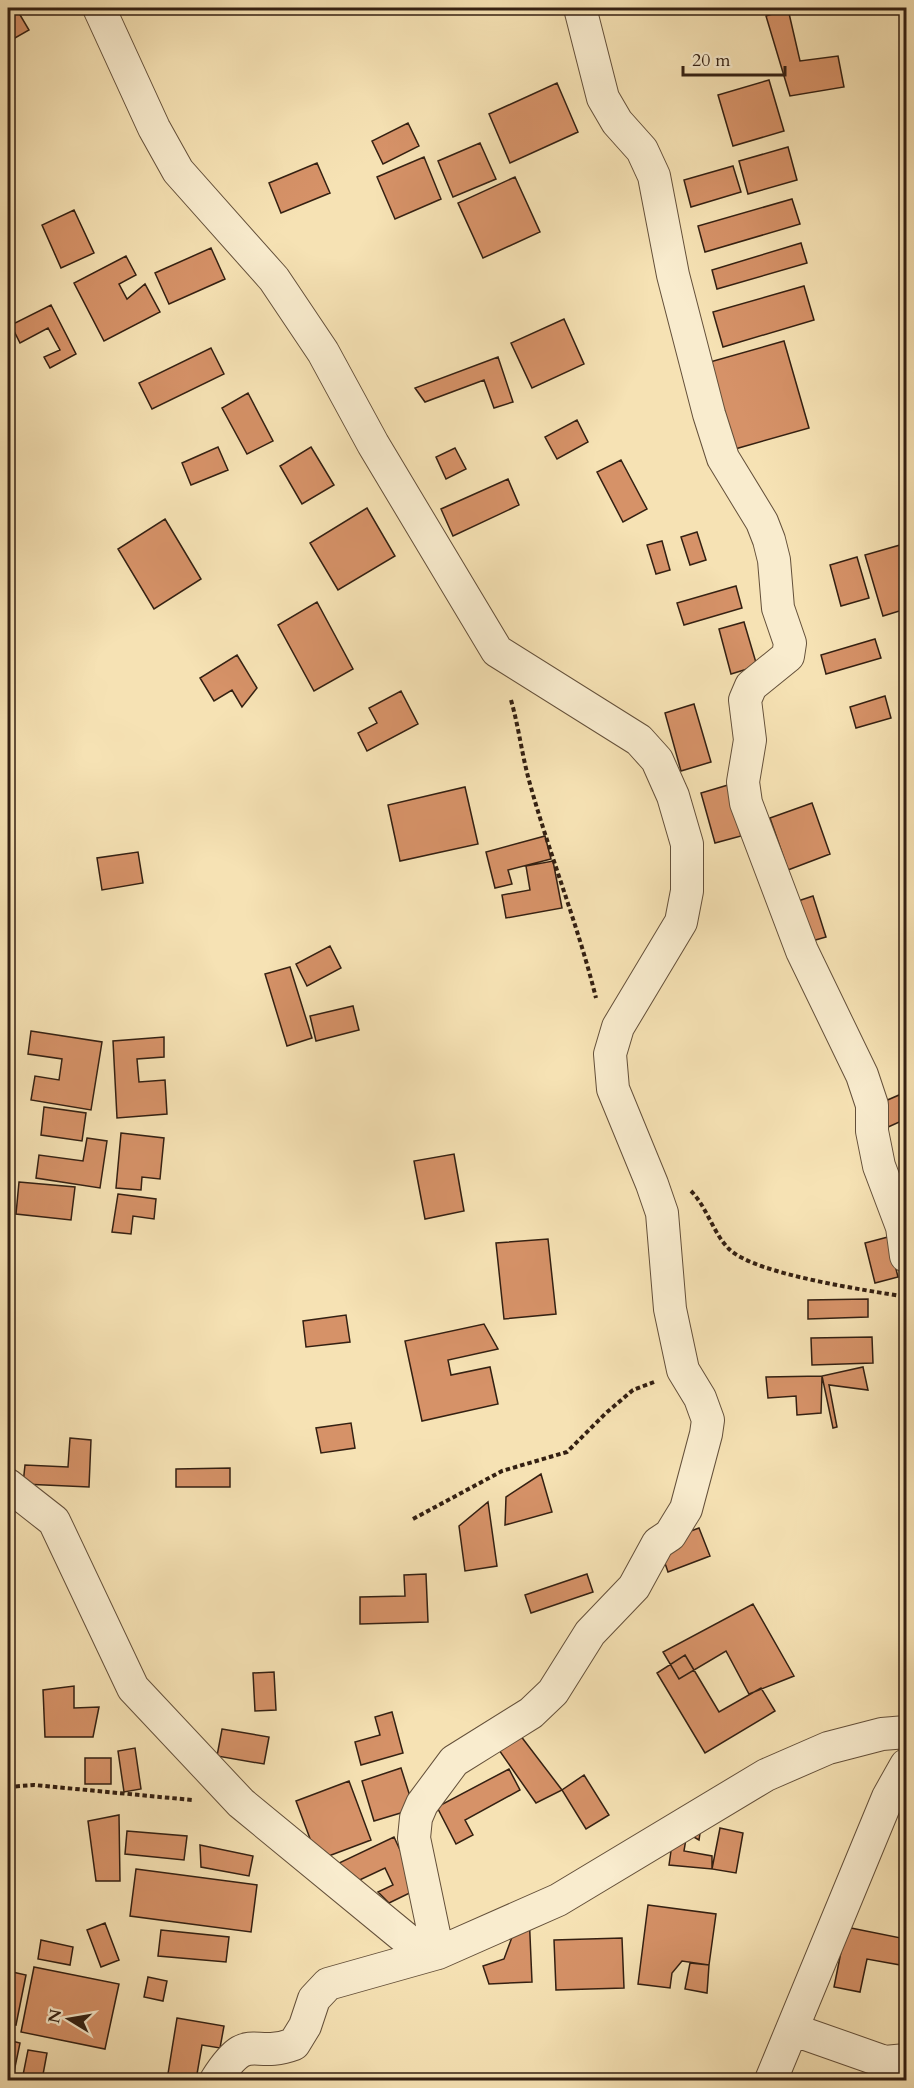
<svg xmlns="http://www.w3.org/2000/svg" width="914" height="2088" font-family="Cardo,serif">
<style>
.building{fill:#d69268;stroke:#342012;stroke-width:1.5}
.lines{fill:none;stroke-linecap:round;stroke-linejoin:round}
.minor-casing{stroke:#64503a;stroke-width:34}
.path{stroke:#342012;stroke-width:4;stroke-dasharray:4.5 3;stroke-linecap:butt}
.minor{stroke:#f9ecce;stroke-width:32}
</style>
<rect width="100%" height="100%" fill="#f6e2b4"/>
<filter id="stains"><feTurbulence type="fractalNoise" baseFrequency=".00333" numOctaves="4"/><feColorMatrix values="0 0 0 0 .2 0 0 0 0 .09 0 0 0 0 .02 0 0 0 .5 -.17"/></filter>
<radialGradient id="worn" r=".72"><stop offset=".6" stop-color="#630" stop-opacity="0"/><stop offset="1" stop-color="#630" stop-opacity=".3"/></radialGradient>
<path class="building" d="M8 8H16L29 30 8 42Z
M788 9 800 61 838 56 844 87 790 96 766 16Z
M769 80 784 131 733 146 718 95Z
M557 83 578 132 510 163 489 114Z
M408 123 419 146 383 164 372 141Z
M480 143 496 179 453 197 438 161Z
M788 147 797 180 748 194 739 161Z
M424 157 441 199 395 219 377 177Z
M317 163 330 193 281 213 269 183Z
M733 166 741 192 691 207 684 180Z
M515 177 540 232 483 258 458 203Z
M792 199 800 224 705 252 698 226Z
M74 210 94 253 61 268 42 225Z
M801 243 807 263 717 289 712 270Z
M211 248 225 279 169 304 155 273Z
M126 256 136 275 119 284 127 299 145 284 160 312 104 341 74 283Z
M804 286 814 320 723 347 713 312Z
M51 305 76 354 50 368 44 357 60 350 48 328 20 343 11 325Z
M564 319 584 364 532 388 511 343Z
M784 341 809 428 735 449 710 362Z
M211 348 224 374 152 409 139 383Z
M498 357 513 402 494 408 484 380 425 402 415 388Z
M248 393 273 441 247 454 222 408Z
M577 420 588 442 557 459 545 437Z
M218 447 228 470 191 485 182 463Z
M311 447 334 485 302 504 280 466Z
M455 448 466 469 446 479 436 457Z
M621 460 647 509 623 522 597 472Z
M508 479 519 505 453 536 441 509Z
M367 508 395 556 338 590 310 543Z
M165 519 201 579 154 609 118 549Z
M697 532 706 560 690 565 681 537Z
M662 541 670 570 656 574 647 545Z
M900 545 906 569V609L883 616 865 555Z
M857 557 869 598 841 606 830 565Z
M736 586 742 608 684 625 677 603Z
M317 602 353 669 314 691 278 625Z
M744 622 757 666 731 674 719 629Z
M875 639 881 658 826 674 821 655Z
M237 655 257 688 242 707 232 690 214 701 200 678Z
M401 691 418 724 367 751 358 733 377 723 369 708Z
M885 696 891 718 856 728 850 707Z
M694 704 711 762 681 771 665 713Z
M728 785 741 836 715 843 701 793Z
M465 787 478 844 400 861 388 805Z
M812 803 830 854 788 870 770 818Z
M545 836 551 859 508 870 512 884 495 888 486 852Z
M138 852 143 883 102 890 97 858Z
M553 861 562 908 506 918 502 895 530 890 526 866Z
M813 896 826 937 805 943 792 903Z
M330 946 341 968 307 986 296 964Z
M290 967 312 1038 287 1046 265 974Z
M353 1006 359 1030 316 1041 310 1016Z
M31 1031 102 1042 91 1110 31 1100 35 1076 59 1080 62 1059 28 1054Z
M164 1037V1057L137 1059 139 1082 165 1080 167 1114 117 1118 113 1041Z
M906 1092V1119L886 1128 876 1105Z
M44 1107 86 1113 82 1141 41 1135Z
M121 1133 164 1138 160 1179 142 1177 141 1190 116 1188Z
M87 1138 107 1141 100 1188 36 1178 39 1155 83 1161Z
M454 1154 464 1211 425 1219 414 1161Z
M19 1182 75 1187 71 1220 16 1214Z
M118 1194 156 1199 154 1219 133 1216 131 1234 112 1232Z
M888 1237 898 1277 875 1283 865 1243Z
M548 1239 556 1314 504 1319 496 1243Z
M868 1299V1317L808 1319V1300Z
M346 1315 350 1342 306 1347 303 1321Z
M484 1324 498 1349 448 1360 451 1375 490 1367 498 1404 422 1421 405 1341Z
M872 1337 873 1363 812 1365 811 1338Z
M863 1367 868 1390 829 1385 837 1427 833 1428 822 1376Z
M822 1376 821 1413 797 1415 796 1396 768 1398 766 1377Z
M351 1423 355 1448 321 1453 316 1428Z
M70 1438 91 1440 89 1487 23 1484 25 1465 68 1467Z
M230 1468V1487H176V1469Z
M541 1474 552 1512 505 1525 506 1497Z
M488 1502 497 1566 465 1571 459 1526Z
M699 1528 710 1556 668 1572 658 1543Z
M426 1574 428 1622 360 1624V1597L405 1596 404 1575Z
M587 1574 593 1592 531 1613 525 1595Z
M753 1604 794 1676 749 1694 726 1651 679 1679 663 1652Z
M685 1655 719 1712 761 1688 775 1711 705 1753 657 1673Z
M274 1672 276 1710 255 1711 253 1673Z
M74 1686V1708L99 1707 93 1737H45L43 1690Z
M392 1712 403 1753 361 1765 355 1742 380 1735 375 1717Z
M222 1729 269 1737 264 1764 217 1756Z
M520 1735 562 1790 536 1803 499 1750Z
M135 1748 141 1789 124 1792 118 1751Z
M85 1758H111V1784H85Z
M401 1768 414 1809 374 1821 362 1781Z
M509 1769 520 1790 465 1820 473 1835 456 1844 437 1807Z
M584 1775 609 1815 586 1829 562 1790Z
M349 1781 371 1840 318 1860 296 1801Z
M119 1815 120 1881H96L88 1821Z
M676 1816 702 1820 699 1840 687 1833 684 1851 712 1856V1869L669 1865Z
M720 1828 743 1833 736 1873 712 1869Z
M127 1831 187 1836 184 1860 125 1854Z
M394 1837 418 1889 389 1903 378 1892 393 1885 385 1868 349 1885 339 1863Z
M200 1845 253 1856 249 1876 201 1867Z
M136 1869 257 1885 251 1932 130 1916Z
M648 1905 716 1914 709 1965 682 1961 672 1973 670 1988 638 1984Z
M529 1913 532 1982 489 1984 483 1966 504 1959 519 1918Z
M105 1923 119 1960 101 1967 87 1930Z
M846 1927 906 1939V1966L867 1959 860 1992 834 1987Z
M161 1930 229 1937 226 1962 158 1956Z
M622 1938 624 1988 556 1990 554 1940Z
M41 1940 73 1947 70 1965 38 1959Z
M690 1963 709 1965 707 1993 685 1989Z
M34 1967 119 1984 105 2049 21 2032Z
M8 1971 26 1975 16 2025 8 2023Z
M148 1977 167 1981 163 2001 144 1997Z
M177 2018 224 2026 220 2048 202 2045 196 2080H167Z
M8 2040 20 2043 14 2072 8 2071Z
M28 2050 47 2053 42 2080H22Z
M885 2062 906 2069V2080H879Z"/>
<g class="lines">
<defs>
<path id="minor" d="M99 8 154 128 178 171 274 279 323 352 373 444 497 651 639 740 657 760 673 796 687 844V891L681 922 618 1027 610 1054 613 1089 652 1184 662 1213 670 1309 683 1370 700 1398 708 1420 706 1434 686 1509 670 1535 658 1543 634 1587 590 1633 553 1692 531 1713 454 1761 422 1804 416 1818 414 1838 438 1953
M580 8 603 98 617 122 642 150 654 176 673 275 709 414 723 458 762 522 769 540 774 560 778 608 790 643 788 656 751 686 745 700 750 740 743 782 746 803 802 951 862 1075 872 1105V1131L879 1166 902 1227 906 1256
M8 1485 54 1521 133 1688 241 1803 427 1956
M794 2030 885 2062 906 2060
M216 2080C249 2028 251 2060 294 2044L305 2026 314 1999 328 1984 438 1953 558 1900 766 1775 828 1748 882 1734 906 1732
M771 2080 888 1797 906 1765"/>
</defs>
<use href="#minor" class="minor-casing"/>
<path class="path" d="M511 700C519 728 522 756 530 784 550 856 578 925 596 998
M691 1191C707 1207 713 1233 729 1249 756 1275 867 1290 906 1297
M413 1519 502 1471 567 1452 606 1413 633 1390 654 1382
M8 1787 34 1785 192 1800"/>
<use href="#minor" class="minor"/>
</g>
<rect width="914" height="2088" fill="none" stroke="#f6e2b4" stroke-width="30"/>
<rect x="9" y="9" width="896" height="2070" fill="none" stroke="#342012" stroke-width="3"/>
<rect x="15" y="15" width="884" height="2058" fill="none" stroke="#342012" stroke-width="1.5"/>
<g transform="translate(69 2019) rotate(281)" stroke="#f9ecce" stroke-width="4.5" paint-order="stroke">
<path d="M0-4.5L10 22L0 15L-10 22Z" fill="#342012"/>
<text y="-9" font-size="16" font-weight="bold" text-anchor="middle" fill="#342012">N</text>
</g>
<path d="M683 66v9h102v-9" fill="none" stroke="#342012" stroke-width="3"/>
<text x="692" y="66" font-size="18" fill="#342012" stroke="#f9ecce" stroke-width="4.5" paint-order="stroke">20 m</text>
<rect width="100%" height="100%" filter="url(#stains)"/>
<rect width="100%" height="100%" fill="url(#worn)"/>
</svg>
